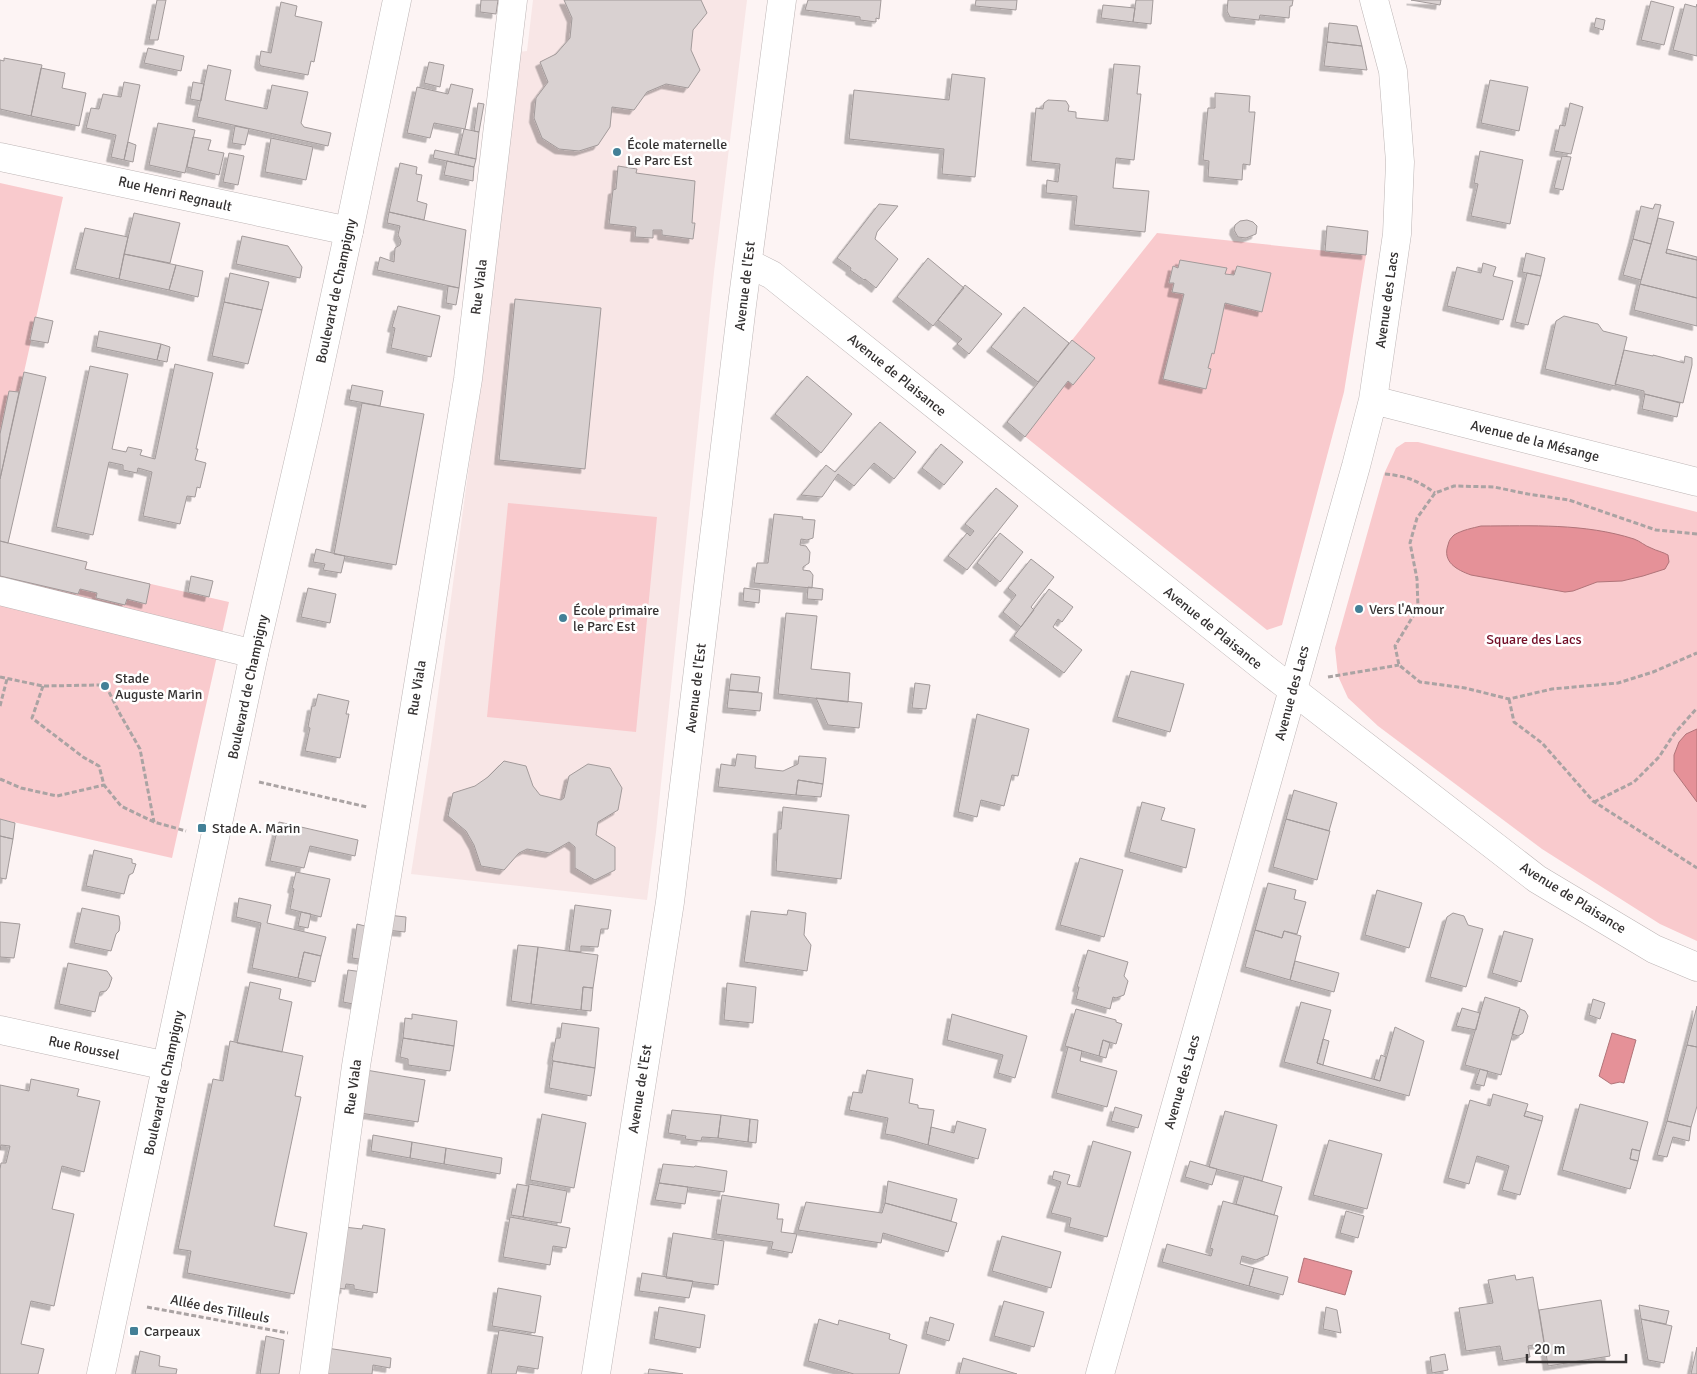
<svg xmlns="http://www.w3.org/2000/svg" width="1697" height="1374" font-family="Signika,sans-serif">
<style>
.built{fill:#f8e6e6}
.green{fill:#f9cacd}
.water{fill:#e59198;stroke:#b07479}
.building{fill:#d9d1d1;stroke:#a29a9a;filter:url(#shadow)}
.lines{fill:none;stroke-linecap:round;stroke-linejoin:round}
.minor-casing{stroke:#bdb5b5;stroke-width:29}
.major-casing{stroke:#bdb5b5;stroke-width:29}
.path{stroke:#aaa3a3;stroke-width:3;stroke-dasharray:5 2.5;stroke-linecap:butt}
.minor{stroke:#fff;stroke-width:28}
.major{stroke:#fff;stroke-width:28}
.poi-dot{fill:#438097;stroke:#fff;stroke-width:2}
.labels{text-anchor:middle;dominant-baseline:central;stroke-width:5;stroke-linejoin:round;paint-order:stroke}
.poi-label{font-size:14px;fill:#353232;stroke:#fff;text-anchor:start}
.street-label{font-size:14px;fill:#353232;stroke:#fff}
.park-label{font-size:14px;fill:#720e27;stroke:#fff}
</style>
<defs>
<filter id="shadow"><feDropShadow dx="-4.5" dy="4.5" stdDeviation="0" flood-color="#0004"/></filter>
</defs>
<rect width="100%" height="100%" fill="#fdf4f4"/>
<path class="built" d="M533 0H747L714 272 656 832 647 900 411 874 431 745 479 393 518 52 527 51Z"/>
<path class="green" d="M0 183 63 197 0 480Z
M1157 233 1366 255 1344 392 1282 625 1267 630 1007 422Z
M1405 442H1418L1697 512V941L1660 924 1542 849 1378 726 1348 698 1338 676 1335 648 1384 474 1396 448Z
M508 503 657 517 636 732 487 717Z
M0 541 87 562 86 569 229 602 172 858 0 819Z"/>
<path class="water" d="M1481 526C1532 526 1584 523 1634 539 1640 541 1645 546 1651 548 1657 551 1663 552 1668 555L1669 562 1665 569 1643 576 1622 581 1597 582 1573 591 1565 592 1471 575C1457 570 1442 562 1448 545 1449 540 1451 538 1454 535 1462 530 1473 528 1481 526Z
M1697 729V802L1674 771V755L1679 742 1686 734Z
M1612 1033 1636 1040 1624 1083 1620 1082 1611 1084 1599 1076Z
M1304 1258 1352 1271 1345 1295 1298 1282Z"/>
<path class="building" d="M157 0H166L158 40H149Z
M481 0H498L496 14 480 12Z
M564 0H701L707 13 693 30 691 50 700 70 688 88 666 84 647 92 634 110 612 107 610 127 598 145 579 151 559 149 542 138 534 118 536 98 548 82 540 62 556 54 570 38 572 18Z
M808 0H881L879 19 876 18V22L860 20V17L805 10Z
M976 0H1017L1016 10 975 6Z
M1136 0H1153L1151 24 1133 22Z
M1228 0H1293L1292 6H1290L1289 18 1260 15 1259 20 1230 17 1227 11Z
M1411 0H1441L1440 5Z
M1651 1 1674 7 1664 45 1641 40Z
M281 2 297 6 295 16 322 22 314 62 311 61 308 75 261 66 259 63 261 51 271 53Z
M1685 4 1696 7 1697 4V56L1673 50Z
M1103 5 1135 8 1133 22 1101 18Z
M1596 18 1605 20 1603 30 1594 27Z
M1329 23 1357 26 1362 46 1327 42Z
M1327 42 1362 46 1367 70 1324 66Z
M148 48 184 56 181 71 144 63Z
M4 58 42 65 31 116 0 109V60L4 61Z
M429 62 444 65 440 87 424 83Z
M1114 64 1140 66 1137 94H1141L1134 160 1116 158 1113 188 1149 191 1145 232 1074 225 1077 196 1046 193 1047 180 1058 182 1060 164 1031 161 1036 108 1043 109 1044 103 1048 100 1066 101 1069 106 1068 111 1076 112V118L1108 121Z
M208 65 231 70 225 100 267 109 272 85 308 92 301 123 304 127 331 133 328 146 197 117Z
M41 68 65 73 62 88 86 93 79 126 31 116Z
M952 74 985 78 975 177 942 174 944 149 849 139 854 90 949 100Z
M1490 80 1528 87 1519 131 1481 123Z
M124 82 140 85 124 160 111 157 116 135 86 128 91 108 99 109 103 94 121 97Z
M193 82 204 84 201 101 190 99Z
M451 84 473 89 465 129 434 123 430 138 407 133 417 87 448 94Z
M1215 93 1250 96 1249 112H1255L1250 165 1243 164 1242 180 1208 177 1209 161 1203 160 1208 108H1215Z
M478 103 484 104 479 132 474 131Z
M1570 103 1583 107 1571 154 1554 151 1560 125 1565 126Z
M158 123 195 130 185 173 149 165Z
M235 126 249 129 245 145 232 143Z
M464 129 479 132 476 159 458 155Z
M193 137 211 140 208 150 224 153 219 175 187 167Z
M271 138 313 147 306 180 265 172Z
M128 142 136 145 133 162 124 160Z
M435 150 476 159 474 167 433 158Z
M1480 151 1523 160 1510 224 1471 216 1478 184 1474 183Z
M229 153 244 156 238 185 223 182Z
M1562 156 1571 157 1563 190 1554 188Z
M447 161 474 167 473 181 444 175Z
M400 163 417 167 416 174 422 175 417 201 427 204 424 220 389 212Z
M618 166 637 169 636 173 695 181 692 223H695L693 239 662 235V230H653V238L635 237 636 227 609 224 613 190 616 189Z
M879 204 898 206 877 232 875 239 898 259 876 288 865 279 864 280 850 270 851 268 837 258Z
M1655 204 1661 205 1651 244 1633 239 1641 206 1653 209Z
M389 212 466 230 459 288 377 270 380 257 394 262 395 248 400 245 401 241 398 235 400 226 387 223Z
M134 213 180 223 170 263 124 254Z
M1658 218 1674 222 1666 253 1697 260V298L1640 284Z
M1247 220 1253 222 1257 226 1256 234 1246 238 1238 237 1234 230 1235 225 1240 221Z
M1327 226 1368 231 1366 255 1325 251Z
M85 228 128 237 119 279 75 269Z
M242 236 288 246 302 267 300 278 236 264Z
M1633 239 1651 244 1641 280 1623 275Z
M1667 249 1697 257V260L1666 253Z
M1526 253 1545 258 1541 276 1522 272Z
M124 254 176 265 169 290 119 279Z
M928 258 964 288 933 326 897 297Z
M1180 260 1227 268 1225 274 1234 275 1237 266 1271 273 1262 312 1225 303 1214 354 1212 353 1208 368 1211 369 1206 389 1163 379 1184 294 1172 292 1174 283H1169L1173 266 1178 268Z
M1483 263 1496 267 1493 276 1513 281 1503 320 1447 306 1457 267 1481 273Z
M176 265 203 271 198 297 169 290Z
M230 273 269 282 262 310 224 302Z
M1527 273 1541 276 1528 325 1515 322Z
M1640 284 1697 298V326L1634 310Z
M965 285 1002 314 969 354 957 344 962 339 938 320Z
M448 286 459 288 456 305 446 303Z
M515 299 601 308 585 469 499 460Z
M224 302 262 310 248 364 212 356Z
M398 306 440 316 431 357 391 348 395 328 392 327Z
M1024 307 1069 343 1038 382 991 347Z
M1564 316 1598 324 1603 331 1627 337 1615 386 1545 369 1556 321Z
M35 317 53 321 48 343 30 340Z
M99 331 161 344 157 360 96 347Z
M1072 340 1095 358 1073 385 1068 381 1025 437 1007 422Z
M161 344 170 347 167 362 157 360Z
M1624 350 1653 356V355L1684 363 1685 356 1692 358V365L1683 403 1644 394V391L1615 384Z
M175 364 213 373 196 449H198L195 460 206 463 200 488 197 487 195 497 187 496 180 524 143 516 152 472 138 468 137 473 123 470V465L109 462 93 535 56 527 90 366 128 374 112 449 126 452 128 447 142 450 140 455 155 459Z
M24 372 46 377 8 543 0 541V479Z
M807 376 852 414 821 453 775 414Z
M352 385 383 391 380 406 349 400Z
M9 391 19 392 0 479V434Z
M1645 394 1680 403 1677 417 1642 409Z
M362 403 424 414 396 565 334 554Z
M880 422 916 452 894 479 874 463 854 486 838 474 822 497 801 495 826 465 835 472Z
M941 444 963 462 944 485 922 468Z
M996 488 1018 506 967 570 948 556 967 533 970 536 974 531 965 524Z
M774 514 803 517 802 519 815 520 813 538 807 540 801 539 800 545 806 546 810 552 809 563 803 567V570L810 571 813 575 812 588 754 583 757 563H768Z
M1000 533 1023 552 1000 582 977 563Z
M0 541 87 562 85 569 150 584 146 604 127 599 125 605 96 598 97 593 80 589 78 594 0 576Z
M316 549 345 556 341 573 323 570 325 564 313 562Z
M1031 559 1054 577 1031 607 1034 610 1021 627 1003 612 1016 595 1008 588Z
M191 576 213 581 209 597 188 592Z
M808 587 823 589 822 600 807 599Z
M308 588 336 594 330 623 301 617Z
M744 588 760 590 759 603 743 601Z
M1049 589 1073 607 1062 622 1058 619 1053 627 1082 650 1064 673 1014 636Z
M786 613 817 616 811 669 850 673 848 702 778 694Z
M1131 671 1184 684 1170 732 1117 717Z
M731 674 760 677 758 692 729 690Z
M915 683 930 685 926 709 912 708Z
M729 690 762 693 760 711 727 708Z
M318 694 349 701 346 714H349L340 758 305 751 310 728 308 727 312 706H315Z
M816 698 862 703 859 728 828 725Z
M977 714 1029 729 1018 776 1012 775 1004 806 981 800 977 817 958 812Z
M737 754 756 756 755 768 783 771 798 764 799 756 826 758 823 784 798 780 796 795 718 787 721 764 735 766Z
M504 761 526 766 533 786 540 795 561 800 564 798 569 776 588 764 610 768 622 788 618 810 598 822 596 835 615 847V870L595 880 575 868V847L569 842 550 853 527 849 519 853 504 870 481 866 474 845 466 831 448 816 453 793 475 786 488 777Z
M798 780 823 784 821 797 796 795Z
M1294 790 1337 803 1329 831 1286 819Z
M1142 802 1165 808 1161 820 1195 829 1186 868 1129 852Z
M783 807 849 815 841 879 776 871 778 829H781Z
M0 819 15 823 13 839 0 836Z
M1286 819 1330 831 1317 880 1273 867Z
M279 822 358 840 355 856 310 846 304 868 270 861Z
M0 836 13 839 6 879 0 878Z
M94 850 132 859V863L136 864 133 873 129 875 124 894 86 886Z
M1080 858 1123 870 1104 937 1060 925Z
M296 872 330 879 321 917 290 909 294 889 292 888Z
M1268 883 1296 890 1294 899 1306 902 1297 934 1284 931 1282 938 1255 930Z
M1377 890 1422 903 1409 948 1365 935Z
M239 898 271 905 267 923 326 937 321 956 304 952 298 978 252 968 261 923 236 917Z
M575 905 611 910 608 929H601L598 947 581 946V952L569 951Z
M82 908 119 916 120 923 119 931 116 934 111 951 74 943Z
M788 910 806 913 804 935 811 945 807 971 744 962 751 911 787 915Z
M301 912 311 914 308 928 298 926Z
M1453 913 1464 916 1468 925 1483 929 1466 987 1430 977 1447 917Z
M388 915 406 917 405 932 386 930Z
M0 922 20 924 14 958 0 957Z
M357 924 369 927 365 960 352 958Z
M1255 930 1282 938 1284 931 1301 936 1290 980 1245 967Z
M1504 931 1533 939 1521 982 1492 973Z
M518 945 538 947 531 1004 511 1001Z
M538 947 598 955 593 988 583 987 581 1010 531 1004Z
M1088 950 1128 962 1124 976 1128 981 1124 995 1116 998 1113 997 1110 1009 1076 999 1079 987H1077Z
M304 952 321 956 315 982 298 978Z
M1295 961 1339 973 1334 992 1290 980Z
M68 963 107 971 112 978 109 987 106 991 100 992 95 1012 59 1004Z
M348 970 363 972 358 1005 343 1002Z
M250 982 281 989 279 999 292 1002 282 1052 237 1043Z
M727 983 756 987 753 1023 724 1020Z
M583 987 593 988 591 1011 581 1010Z
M1485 997 1520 1008 1501 1075 1465 1065Z
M1593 999 1605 1003 1600 1019 1589 1015Z
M1301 1002 1331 1010 1317 1063 1323 1065 1380 1081 1395 1027 1424 1041 1409 1096 1284 1062Z
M1697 1006V1047L1687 1045Z
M1462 1008 1480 1013 1476 1030 1456 1026Z
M1076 1009 1116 1020V1022L1122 1024 1116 1044 1103 1040 1099 1056 1065 1046Z
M1520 1009 1525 1011 1528 1016 1523 1033 1518 1036 1512 1034Z
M412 1014 457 1021 454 1046 403 1038 405 1018 412 1019Z
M952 1014 1027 1036 1015 1078 998 1073 1003 1055 947 1040Z
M562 1023 599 1028 595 1068 553 1061 552 1059 556 1038H560Z
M403 1038 454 1046 450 1071 408 1065V1059L400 1057Z
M1323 1039 1329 1041 1323 1065 1317 1063Z
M1103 1040 1110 1043 1106 1058 1099 1056Z
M230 1041 303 1056 295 1096 301 1097 274 1226 307 1233 294 1294 187 1273 191 1251 178 1249 213 1079 223 1081Z
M1687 1045 1697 1047V1106L1691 1127 1667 1121Z
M1068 1047 1082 1051 1080 1061 1117 1071 1107 1107 1056 1093Z
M1381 1055 1386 1057 1380 1081 1374 1079Z
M553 1061 595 1068 591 1096 549 1088Z
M1480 1069 1488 1071 1484 1086 1475 1084Z
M366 1070 425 1080 418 1122 360 1113Z
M867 1070 913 1079 909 1103 918 1105V1108L934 1110 928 1145 896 1136 885 1134 888 1118 849 1110 853 1092 862 1093Z
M31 1079 79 1089 77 1096 100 1101 84 1172 62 1166 52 1209 74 1214 54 1306 31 1301 21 1344 44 1349 38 1374H0V1169L1 1163H6L10 1146 1 1145 0 1150V1085L29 1091Z
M1493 1094 1528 1104 1524 1116 1542 1121 1520 1195 1502 1190 1509 1166 1477 1156 1469 1184 1448 1178 1470 1100 1490 1106Z
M1580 1104 1648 1122 1640 1151 1632 1149 1630 1159 1638 1161 1630 1189 1562 1170Z
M1115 1107 1142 1115 1138 1128 1111 1121Z
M672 1110 721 1115 718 1138 702 1137 701 1141 685 1139 686 1136 668 1133Z
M1225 1111 1277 1125 1262 1181 1209 1167Z
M1526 1111 1543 1116 1542 1121 1524 1116Z
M542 1114 586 1123 574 1188 530 1180Z
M721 1115 750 1119 748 1142 718 1138Z
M750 1119 758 1120 756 1143 748 1142Z
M957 1121 986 1129 978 1159 928 1145 931 1127 954 1133Z
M1667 1121 1691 1127 1689 1141 1673 1137 1667 1157 1657 1155Z
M373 1135 412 1142 410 1158 371 1151Z
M1329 1140 1382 1154 1367 1209 1313 1195Z
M1093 1141 1131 1152 1107 1237 1069 1227 1071 1218 1051 1213 1061 1182 1052 1179 1054 1171 1070 1175 1067 1184 1080 1187Z
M412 1142 446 1148 444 1164 410 1158Z
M446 1148 502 1158 500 1174 444 1164Z
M1632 1149 1640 1151 1638 1161 1630 1159Z
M1190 1161 1217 1169 1212 1185 1185 1177Z
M663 1164 694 1167 695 1166 727 1171 724 1192 659 1183Z
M1244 1176 1282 1187 1274 1215 1236 1204Z
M888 1181 957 1199 951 1221 885 1203Z
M659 1183 688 1187 685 1204 655 1200Z
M517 1184 529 1186 523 1217 511 1215Z
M529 1184 567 1191 561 1223 523 1217Z
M722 1195 779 1204 777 1219H783L781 1232 797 1234 792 1253 771 1249 773 1242 716 1234Z
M1223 1201 1278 1216 1268 1255 1256 1260 1242 1256 1240 1264 1254 1268 1249 1286 1162 1262 1167 1244 1211 1256 1213 1249 1210 1248Z
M806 1202 882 1213 885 1203 957 1223 948 1252 883 1233 881 1243 798 1230Z
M1346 1211 1364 1216 1358 1238 1340 1233Z
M510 1217 570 1228 566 1248 553 1246 550 1265 503 1257Z
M363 1225 385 1229 377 1293 354 1289V1285L346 1284 345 1289 335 1288 344 1227 362 1229Z
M673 1233 724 1241 718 1285 666 1278Z
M1002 1236 1061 1252 1051 1288 992 1271Z
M1254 1268 1288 1277 1283 1295 1249 1286Z
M642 1273 693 1281 689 1298 639 1291Z
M1515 1275 1516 1280 1533 1277 1544 1343 1528 1346 1530 1357 1503 1361 1500 1346 1466 1351 1459 1308 1493 1303 1488 1280Z
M498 1288 541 1296 535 1333 492 1326Z
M1601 1300 1610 1356 1548 1366 1539 1310Z
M1004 1301 1044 1312 1034 1347 994 1336Z
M1639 1305 1669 1311 1666 1324 1641 1319Z
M659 1307 705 1315 700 1348 654 1339Z
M1326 1307 1337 1310 1341 1333 1323 1329Z
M930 1317 954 1324 949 1341 926 1334Z
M819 1319 838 1325 839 1320 890 1334 889 1339 907 1345 899 1374H854L808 1361Z
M1641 1319 1672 1326 1664 1363 1648 1360Z
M499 1330 543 1337 538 1369 518 1366 516 1374H491Z
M266 1336 284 1340 279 1374H260Z
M1697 1347V1374H1691Z
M327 1348 391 1358 390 1368 373 1365 372 1374H323Z
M140 1351 160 1356 159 1366 177 1369 176 1374H135Z
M1445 1354 1448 1370 1432 1373 1430 1357Z
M963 1358 1017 1374H959Z
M649 1369 683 1374H648Z"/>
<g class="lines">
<defs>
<path id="minor" d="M0 157 349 231
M748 263 772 275 1268 671 1537 879 1654 949 1697 967
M1373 400 1697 482
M0 591 254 654
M0 1030 167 1066
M314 1374 356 1066 468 379 513 0
M596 1374 670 902 742 305 782 0
M1100 1374 1356 466 1373 400 1397 234 1400 162 1393 71 1374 0"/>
<path id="major" d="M101 1374 254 654 308 420 349 231 397 0"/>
</defs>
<use href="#minor" class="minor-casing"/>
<use href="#major" class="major-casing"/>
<path class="path" d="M1385 474C1406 476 1417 480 1435 493
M1697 534 1656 530 1569 500 1528 494 1494 487 1454 486 1435 493 1417 518 1410 543 1417 579 1418 608 1395 646 1399 665 1420 682 1465 688 1509 699 1552 689 1618 683 1653 672 1697 653
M0 677 43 686 100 685 109 692 120 714 140 749 154 822
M1328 677 1399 665
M43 686 32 718 83 757 99 766 104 785 121 806 154 822 186 831
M1509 699 1514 722 1542 743 1593 801 1697 868
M0 706 7 679
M0 779 21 788 57 796 104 785
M259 782 367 807
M1594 802 1634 782 1659 757 1674 734 1697 708
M147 1307 288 1333"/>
<use href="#minor" class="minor"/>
<use href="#major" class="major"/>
</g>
<g class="poi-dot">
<circle cx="617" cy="152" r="5"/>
<circle cx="1359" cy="609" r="5"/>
<circle cx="563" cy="618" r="5"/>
<circle cx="105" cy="686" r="5"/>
<rect x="197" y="823" width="10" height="10" rx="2.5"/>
<rect x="129" y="1326" width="10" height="10" rx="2.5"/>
</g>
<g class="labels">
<g class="poi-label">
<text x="627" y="144">École maternelle<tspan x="627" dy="16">Le Parc Est</tspan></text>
<text x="1369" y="609">Vers l'Amour</text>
<text x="573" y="610">École primaire<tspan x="573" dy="16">le Parc Est</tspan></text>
<text x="115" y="678">Stade<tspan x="115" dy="16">Auguste Marin</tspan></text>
<text x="212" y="828">Stade A. Marin</text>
<text x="144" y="1331">Carpeaux</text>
</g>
<g class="street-label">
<text transform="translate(175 194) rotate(13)">Rue Henri Regnault</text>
<text transform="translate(745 286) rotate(-83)">Avenue de l'Est</text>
<text transform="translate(479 287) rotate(-83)">Rue Viala</text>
<text transform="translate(336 291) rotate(-78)">Boulevard de Champigny</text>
<text transform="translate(1387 300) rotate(-82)">Avenue des Lacs</text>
<text transform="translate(897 375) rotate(39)">Avenue de Plaisance</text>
<text transform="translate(1535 441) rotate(14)">Avenue de la Mésange</text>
<text transform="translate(1213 628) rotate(39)">Avenue de Plaisance</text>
<text transform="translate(248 687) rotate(-78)">Boulevard de Champigny</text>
<text transform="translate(417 688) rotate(-81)">Rue Viala</text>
<text transform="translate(696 688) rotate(-83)">Avenue de l'Est</text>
<text transform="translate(1292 693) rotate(-75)">Avenue des Lacs</text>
<text transform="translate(1573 898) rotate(32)">Avenue de Plaisance</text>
<text transform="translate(84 1048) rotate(12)">Rue Roussel</text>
<text transform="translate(1182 1082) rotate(-74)">Avenue des Lacs</text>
<text transform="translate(164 1083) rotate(-78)">Boulevard de Champigny</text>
<text transform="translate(353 1087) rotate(-82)">Rue Viala</text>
<text transform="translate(640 1089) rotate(-81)">Avenue de l'Est</text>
<text transform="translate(220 1309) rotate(11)">Allée des Tilleuls</text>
</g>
<g class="park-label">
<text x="1534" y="639">Square des Lacs</text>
</g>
</g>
<path d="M1527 1354v8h99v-8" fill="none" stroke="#353232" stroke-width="2.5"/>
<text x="1534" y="1354" font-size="15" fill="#353232" stroke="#ffffff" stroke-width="4" paint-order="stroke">20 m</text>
</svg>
